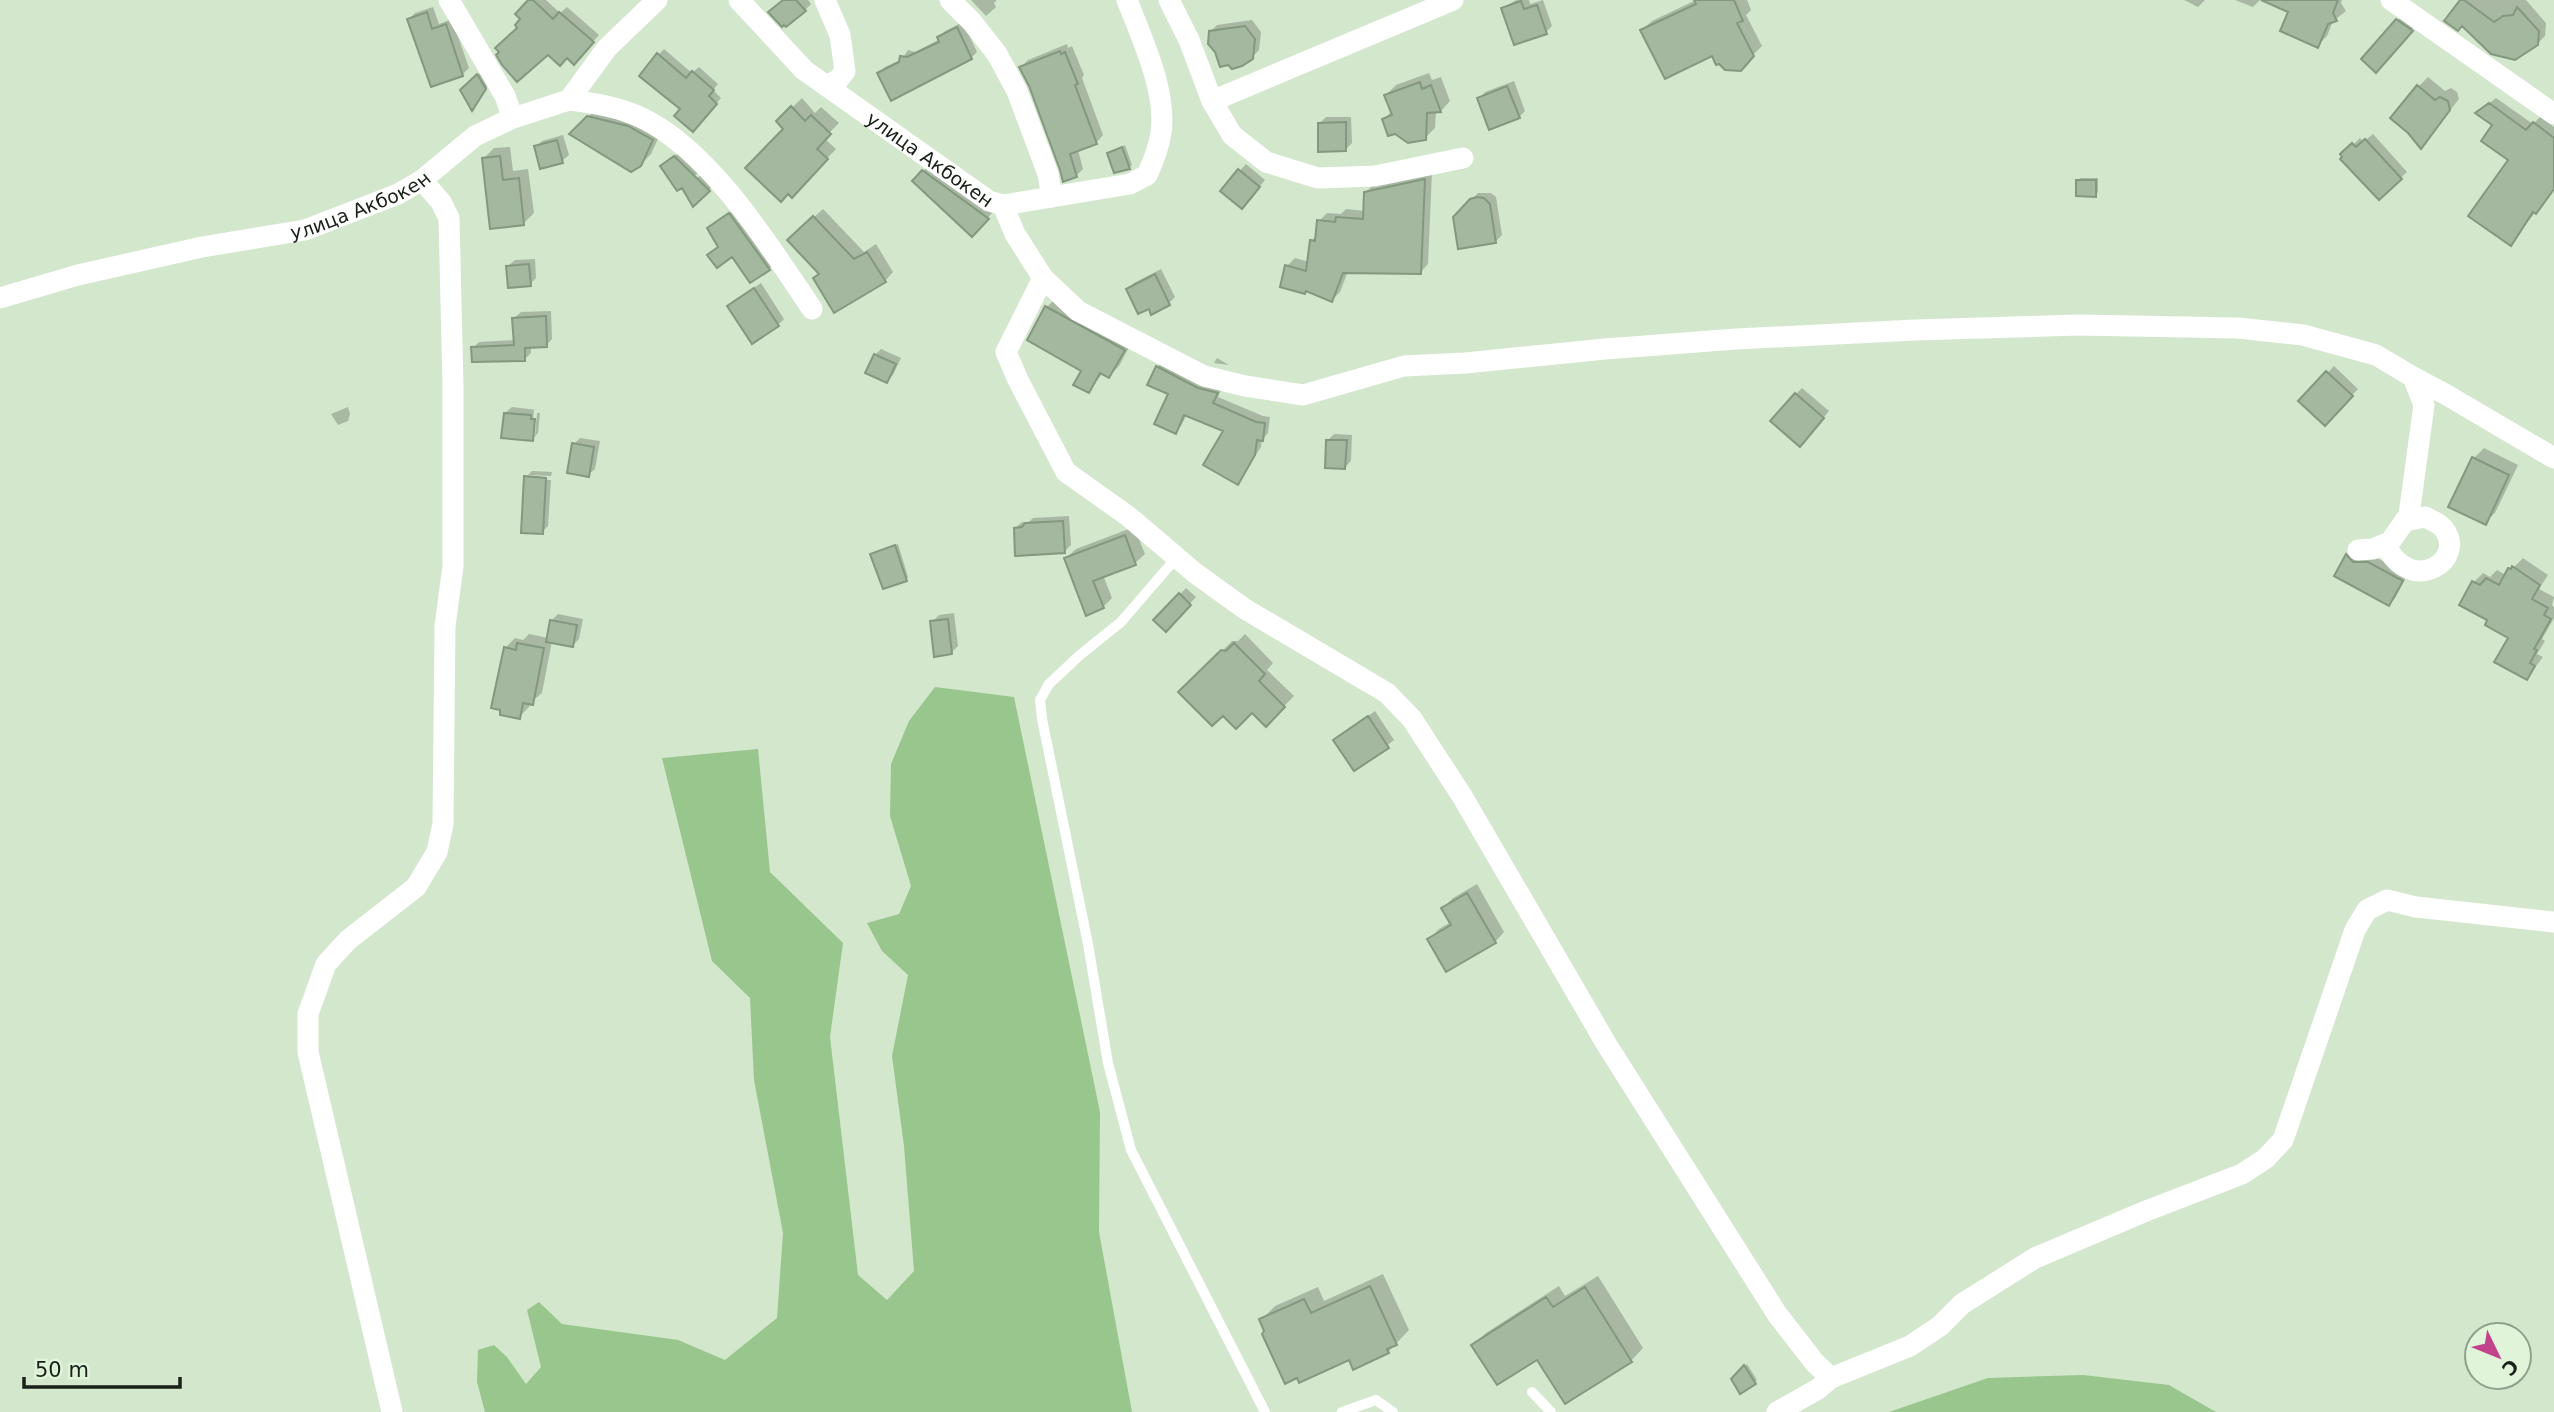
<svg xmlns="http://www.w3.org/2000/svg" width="2554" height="1412" font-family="'DejaVu Sans',sans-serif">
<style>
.green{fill:#99c68d}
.shadow{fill:#0003}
.building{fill:#a4b89f;stroke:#84977f;stroke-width:2}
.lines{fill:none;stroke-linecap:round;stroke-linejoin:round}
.service{stroke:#fff;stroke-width:10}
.minor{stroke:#fff;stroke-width:21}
.labels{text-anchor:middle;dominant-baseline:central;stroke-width:5;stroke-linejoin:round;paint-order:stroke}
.street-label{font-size:19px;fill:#192118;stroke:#dff4d9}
</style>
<rect width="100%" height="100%" fill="#d2e7cc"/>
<path class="green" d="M935 687 1014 697 1100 1112 1099 1232 1132 1412H485L477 1382 478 1350 494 1345 507 1357 526 1384 541 1367 527 1310 539 1302 562 1324 678 1340 725 1360 777 1318 783 1233 754 1080 750 998 712 961 662 758 758 749 770 872 843 943 830 1037 858 1275 887 1300 914 1271 904 1146 892 1056 908 975 882 951 867 923 899 914 911 886 890 816 891 764 909 721Z
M2083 1375 2169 1385 2216 1412H1889L1988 1378Z"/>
<path class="shadow" d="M531 0H546L560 13 567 7 599 35 580 56 519 27Z
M784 0H808L811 4 805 10Z
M971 0H997L994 3 996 7 986 16Z
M1516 0H1529L1530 4 1543 0 1552 26 1546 32 1503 8Z
M1696 0H1747L1751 10 1746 15 1762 46 1746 62 1642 30 1652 21Z
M2184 0H2205L2198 7Z
M2235 0H2260L2253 7Z
M2265 0H2342L2341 3 2346 11 2333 21 2327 36 2317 46 2291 11Z
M2463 0H2526L2546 23 2545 36 2537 44 2463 24Z
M433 7 439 24 452 19 469 68 462 75 409 19 415 13Z
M2403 14 2417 24 2382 64 2397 21Z
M1252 20 1261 32 1259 50 1252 57 1228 63 1210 32 1217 25Z
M963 22 977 52 971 58 879 73 885 67 902 59 908 50 915 52 940 39 939 37 945 31Z
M1067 44 1068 48 1072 46 1084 75 1082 78 1103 135 1096 143 1078 150 1083 169 1076 176 1021 67 1028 60Z
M664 49 692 73 699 67 718 84 713 90 721 98 698 125 683 109 658 55Z
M480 73 488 86 475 106 462 90Z
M1429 73 1432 80 1441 77 1450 101 1441 111H1436L1435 128 1425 138 1384 119 1392 111 1386 95 1396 85Z
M2428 77 2445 91 2451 88 2457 92 2459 99 2422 146 2418 87Z
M1514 81 1525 111 1519 117 1479 99 1485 92Z
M802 98 815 113 821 107 839 123 824 138 836 149 792 195 785 129 778 121Z
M2496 98 2533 124 2540 117 2554 127V189L2510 244V160L2494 124 2478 112Z
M598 107 662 130 651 154 640 165 572 133Z
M1326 117H1351L1352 143 1346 149 1319 124Z
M2373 134 2407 172 2379 198 2343 155 2360 138 2363 142Z
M563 135 569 155 562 161 536 147 542 141Z
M1125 145 1132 165 1129 167 1109 153Z
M510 147 513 171 528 169 534 213 524 223 484 158 494 148Z
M680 152 699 172 689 181 691 184 703 173 714 185 694 205 667 161Z
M933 161 997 208 972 234 914 181Z
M1246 164 1265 180 1248 201 1222 190Z
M1432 172 1428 264 1420 273 1348 271 1340 292 1332 300 1287 266 1295 258 1309 262 1311 241 1317 235 1319 221 1327 213 1341 214 1346 209 1365 211 1366 192 1374 184Z
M2080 178H2098V192L2095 195 2078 181Z
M1478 193H1491L1496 197 1502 235 1495 242 1455 217Z
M735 209 775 263 769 269 733 254 720 246 709 228Z
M823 209 864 252 876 244 893 272 885 281 820 273 789 240Z
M535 259 536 278 530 284 508 266 515 260Z
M1161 269 1175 297 1169 303 1152 312 1149 306 1128 290 1134 283Z
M761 283 784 319 778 325 729 306Z
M1057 297 1133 340 1119 366 1109 376 1103 373 1088 391 1083 370 1047 307Z
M551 311 552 339 546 346H531V353L525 359 473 348 479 342 515 340 514 318 521 312Z
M881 349 901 358 893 375 887 381 875 355Z
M1217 358 1229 365 1214 363Z
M1163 361 1222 387 1218 397 1263 416 1270 417 1268 433 1262 440 1261 447 1238 482 1225 431 1187 414 1181 426 1175 432 1170 393 1157 367Z
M2334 366 2358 389 2325 423 2301 401Z
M1802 388 1829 411 1806 439 1796 394Z
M348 407 350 414 348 421 338 425 331 414Z
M512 407 537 410H534L532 435H535L537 413H540L538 433 532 439 505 413Z
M1334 434 1352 435 1351 461 1345 467 1328 440Z
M580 438 600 441 595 469 588 475 574 444Z
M2484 448 2518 465 2495 513 2485 522 2450 506 2474 458Z
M532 471 552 472 551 476 529 475V479L551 480 548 526 542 532 526 477Z
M1069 516 1071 545 1064 552 1015 528 1022 522H1029L1033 518Z
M1134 527 1145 554 1135 563 1103 575 1112 598 1103 607 1066 558 1076 549Z
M898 544 908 577 906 579 872 554Z
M2353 549 2375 557 2408 574 2395 598 2389 604 2336 575 2347 555Z
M2523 558 2548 575 2539 589 2554 597 2552 605 2554 607V618L2542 639 2545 641 2537 654 2543 657 2527 678 2510 637 2490 620 2461 604 2474 582 2483 573 2490 577 2497 570 2506 575Z
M1186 588 1196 597 1166 629 1156 620Z
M954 613 958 646 951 653 932 622 939 615Z
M558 614 583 619 579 639 573 645 552 641 542 693 530 703 529 707 519 717 502 709 505 648 515 638 523 640 529 634 548 638 551 621Z
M1245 634 1273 663 1267 670 1294 696 1266 725 1252 711 1223 713 1181 692 1232 641H1238Z
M1375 711 1394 740 1355 769 1335 740Z
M1477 884 1504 932 1495 942 1429 939 1439 929 1451 922 1443 908 1453 898Z
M1383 1274 1409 1330 1388 1352 1350 1358 1266 1332 1261 1320 1275 1306 1318 1287 1324 1301Z
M1598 1276 1643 1348 1631 1361 1538 1358 1473 1345 1486 1333 1559 1286 1565 1296Z
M1747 1364 1757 1380 1755 1382 1733 1379Z"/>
<path class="building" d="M528 0H533L553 19 559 12 594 42 574 65 567 58 560 66 548 55 517 82 502 65 496 55 499 52 495 48 517 28 515 25 520 19 515 14Z
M783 0H796L806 11 786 27 784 25 782 27 768 12Z
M1694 0H1734L1743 21 1737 23 1754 56 1741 71 1725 70 1719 64 1716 65 1712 56 1665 79 1640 30 1696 4Z
M2261 0H2338L2333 13 2337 21 2328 24 2318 48 2280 31 2288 12Z
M2460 0H2464L2494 22 2503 16 2513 15 2517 7 2539 31 2538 45 2515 60 2491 54 2462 26 2458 31 2444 21Z
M1521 1 1524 9 1537 5 1547 34 1514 45 1501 8Z
M427 12 432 29 446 24 463 76 431 87 407 19Z
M2396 19 2413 31 2376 73 2361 59Z
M1245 26 1255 39 1253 59 1242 66 1232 69 1228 65 1220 67 1215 52 1208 44 1209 31Z
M957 27 972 59 891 101 877 73 899 62 900 56 907 57 939 42 937 37Z
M1060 51 1061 54 1065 52 1078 84 1075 85 1097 144 1070 154 1077 177 1063 182 1060 170 1029 86 1019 67Z
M657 53 686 78 692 71 714 90 709 96 717 104 693 132 674 116 680 109 639 76Z
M477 74 486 89 472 111 460 90Z
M1420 82 1422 89 1431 85 1441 112 1427 113 1426 140 1408 143 1395 134 1388 136 1382 119 1392 115 1384 95Z
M2417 85 2435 100 2440 97 2448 101 2450 110 2421 149 2408 133 2390 118Z
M1507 86 1520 118 1489 130 1477 98Z
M2489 103 2526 130 2533 122 2554 138V189L2536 214 2533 212 2511 246 2468 216 2508 160 2481 141 2492 125 2475 113Z
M791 106 805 121 811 115 831 134 817 149 828 159 792 198 788 194 781 202 745 168 783 129 776 121Z
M587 116 628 126 653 140 641 166 631 172 569 134Z
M1346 122V151L1318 152V123Z
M2365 139 2402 179 2379 200 2340 159 2342 157 2340 154 2352 143 2356 147Z
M557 140 563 163 540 169 534 146Z
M1122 147 1130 169 1114 173 1107 153Z
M500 156 503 180 519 178 524 225 490 229 482 158Z
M674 156 710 191 693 207 682 188 677 191 660 166Z
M1238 169 1260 187 1242 209 1220 191Z
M922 170 989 219 972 237 912 181Z
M1425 179 1421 274 1343 273 1332 302 1306 291 1305 294 1280 287 1285 265 1306 271 1310 240 1315 241 1317 220 1335 222 1336 217 1363 219 1364 192Z
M2076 180H2096V197L2076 196Z
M1477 197 1484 198 1490 204 1496 243 1458 249 1453 217 1470 199Z
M729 213 770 270 750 283 732 257 717 268 707 255 718 247 707 228Z
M813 216 854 259 867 252 886 282 834 313 813 278 819 274 787 240Z
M529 264 531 286 508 288 506 266Z
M1155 274 1170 305 1151 315 1149 309 1138 314 1126 289Z
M754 288 779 326 752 344 727 306Z
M1045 306 1125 350 1109 378 1100 373 1089 393 1073 385 1081 371 1027 340Z
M546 316 547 347 525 348V361L472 362 471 347 514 345 512 318Z
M874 354 896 364 887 383 865 373Z
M1156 366 1198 388 1218 393 1213 403 1256 422 1265 423 1263 441 1257 440 1255 455 1238 485 1203 465 1223 431 1184 415 1176 434 1154 424 1168 394 1147 385Z
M2326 371 2353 396 2325 426 2298 401Z
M1795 393 1824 418 1800 447 1770 421Z
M504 413 531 415V419H535L533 441 501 438Z
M1326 440H1347L1345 469 1325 468Z
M572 443 594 447 589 477 567 473Z
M2472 457 2509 475 2486 525 2448 507Z
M524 476 546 478 543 534 521 533Z
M1063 521 1065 553 1015 556 1014 528 1022 527 1025 523Z
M1125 535 1136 565 1093 581 1104 608 1086 616 1064 558Z
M895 545 907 581 883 589 870 554Z
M2346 554 2353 562H2368L2403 581 2389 606 2334 576Z
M2512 566 2540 585 2532 599 2548 608 2544 615 2551 619 2534 649 2537 650 2530 663 2535 666 2527 680 2494 662 2508 638 2485 625 2487 620 2459 605 2472 581 2480 585 2486 578 2499 585 2508 568 2511 569Z
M1179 593 1191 605 1166 632 1153 620Z
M948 619 952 654 934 657 930 621Z
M550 620 577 625 573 647 546 642Z
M517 643 544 648 533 705 523 703 520 719 500 715V710L491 708 504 647 516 650Z
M1234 643 1265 674 1259 681 1285 707 1266 727 1252 713 1236 729 1223 716 1212 726 1178 692 1221 650 1226 651Z
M1368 716 1389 748 1354 771 1333 740Z
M1467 893 1496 943 1446 972 1427 939 1451 925 1441 908Z
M1370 1286 1397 1345 1387 1349 1389 1353 1353 1370 1349 1360 1299 1383 1297 1378 1285 1384 1262 1334 1264 1331 1259 1319 1304 1299 1311 1313Z
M1585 1287 1632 1362 1565 1404 1537 1360 1497 1385 1471 1345 1546 1297 1553 1307Z
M1744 1365 1756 1384 1740 1394 1731 1379Z"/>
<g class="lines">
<path class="service" d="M1177 557 1121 622 1080 655 1049 684 1040 700 1042 719 1088 944 1108 1063 1131 1150 1265 1412
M1532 1392 1551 1412
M1342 1412 1376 1400 1393 1412"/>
<g class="minor">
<path d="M449 0 505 96 513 118"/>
<path id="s1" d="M739 0 804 70 989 201 1003 205 1130 184 1147 175C1153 162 1159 147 1161 133 1167 91 1142 39 1127 0"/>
<path d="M825 0 840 35 845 71 838 80 827 85"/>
<path d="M950 0 972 22 997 54 1017 91 1048 174 1052 197"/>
<path d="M1169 0 1189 40 1212 101 1232 135 1266 162 1318 178 1375 176 1463 158"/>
<path d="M2391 0 2554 114"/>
<path d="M569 100C594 103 619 107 642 118 711 151 770 247 812 309"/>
<path d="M1212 101 1453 0"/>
<path d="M1003 205 1015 234 1043 278 1078 311 1204 376 1245 386 1303 395 1404 366 1465 363 1605 349 1736 339 1915 330 2079 325 2238 328 2303 335 2376 355 2413 377 2424 405 2409 515 2390 542 2373 549 2358 550"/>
<path d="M1043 278 1006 352 1018 380 1066 472 1128 516 1195 573 1245 609 1387 693 1412 719 1462 796 1607 1045 1777 1314 1815 1363 1831 1378"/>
<path id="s2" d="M0 298 78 275 202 247 305 230 398 194 422 180 475 136 513 118 569 100 607 48 657 0"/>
<path d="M2413 377 2445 394 2554 458"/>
<path d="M2385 544C2411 598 2469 559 2443 528 2439 523 2431 520 2425 517L2405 521"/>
<path d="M392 1412 308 1052V1014L326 964 348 940 416 887 437 852 443 824 445 626 453 566V386L449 218 441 202 422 180"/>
<path d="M1777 1412 1818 1389 1831 1378 1910 1346 1940 1326 1962 1304 2035 1258 2146 1211 2242 1174 2265 1159 2283 1140 2355 930 2367 910 2387 900 2416 907 2554 922"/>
</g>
</g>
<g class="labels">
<g class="street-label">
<text stroke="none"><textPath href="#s1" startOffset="250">улица Акбокен</textPath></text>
<text stroke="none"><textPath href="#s2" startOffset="373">улица Акбокен</textPath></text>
</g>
</g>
<g transform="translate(2498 1356) rotate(133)"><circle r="33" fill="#dff4d9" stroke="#90a08c" stroke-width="2"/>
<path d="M0-5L12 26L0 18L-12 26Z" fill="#c3428c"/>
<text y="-10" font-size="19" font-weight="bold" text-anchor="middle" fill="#192118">С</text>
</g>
<path d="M24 1377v10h156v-10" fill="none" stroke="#192118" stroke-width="3.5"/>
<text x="35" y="1377" font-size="21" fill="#192118" stroke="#dff4d9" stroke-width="5" paint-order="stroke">50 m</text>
</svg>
